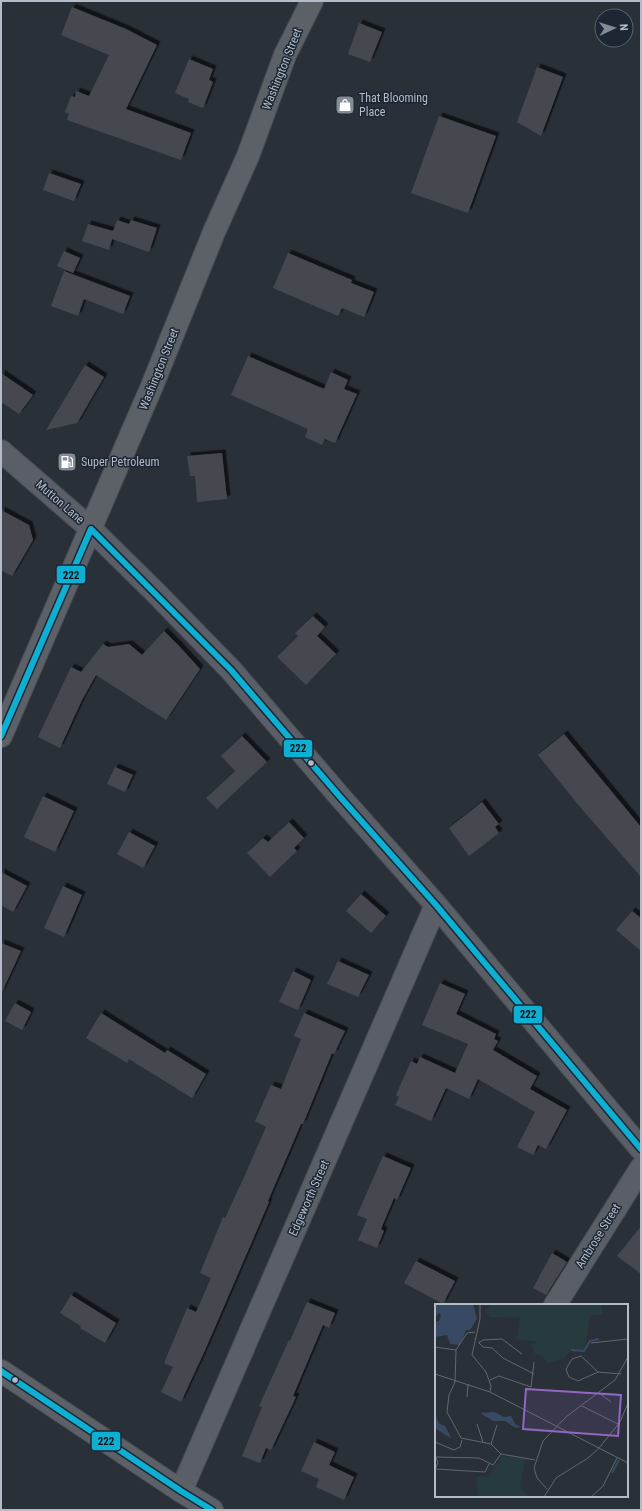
<svg xmlns="http://www.w3.org/2000/svg" width="642" height="1511" font-family="'Roboto Condensed',sans-serif">
<style>
.building{fill:#444950;filter:url(#shadow)}
.lines{fill:none;stroke-linecap:round;stroke-linejoin:round}
.minor-casing{stroke:#484c53;stroke-width:24}
.major-casing{stroke:#484c55;stroke-width:24}
.minor{stroke:#5a5e66;stroke-width:22}
.major{stroke:#5c6168;stroke-width:22}
.bus-1-casing{stroke:#1d2633;stroke-width:9}
.bus-1{stroke:#0dafd3;stroke-width:6}
.bus-dot{fill:#b4bcc9;stroke:#1d2633;stroke-width:1.5}
.labels{text-anchor:middle;dominant-baseline:central;stroke-width:3;stroke-linejoin:round;paint-order:stroke}
.street-label{font-size:12px;fill:#b4bcc9;stroke:#1d2633}
.poi-label{font-size:12px;fill:#b4bcc9;stroke:#1d2633;text-anchor:start}
.inset-river{fill:none;stroke:#384963;stroke-width:2}
.inset-road{fill:none;stroke:#616872;stroke-width:1}
.view{fill:#9266c3;fill-opacity:0.15;stroke:#9266c3;stroke-width:2}
.inset-edge{fill:none;stroke:#b4bcc9;stroke-width:2}
.line-badge{stroke:#1d2633;stroke-width:1.5}
.pale-badge-label{font-size:11px;text-anchor:middle;font-weight:bold;fill:#111}
</style>
<defs>
<filter id="shadow"><feDropShadow dx="3.5" dy="-3.5" stdDeviation="0" flood-color="#0009"/></filter>
</defs>
<rect width="100%" height="100%" fill="#2a3038"/>
<path class="building" d="M72 7 126 29 157 45 126 109 191 133 181 160 67 120 69 114 65 112 71 96 75 97 76 91 89 96 109 55 61 35Z
M359 23 382 32 370 62 348 54Z
M189 59 213 69 209 80 213 82 203 108 188 102 189 99 175 93Z
M537 67 563 77 541 136 517 122Z
M439 116 496 136 468 213 411 193Z
M49 173 81 184 74 201 43 190Z
M117 220 129 224 131 220 157 228 149 252 112 239 109 250 82 241 88 224 113 231Z
M64 251 80 258 73 273 57 266Z
M288 253 352 280 351 283 374 292 364 317 342 308 338 316 273 288Z
M64 271 130 296 123 314 84 299 78 316 51 306Z
M248 356 324 389 331 372 348 380 344 389 357 394 335 443 325 439 322 445 305 437 308 429 231 395Z
M85 365 104 377 77 423 46 430Z
M1 373 33 395 19 414 1 402Z
M222 453 227 499 197 502 195 476H190L187 456Z
M1 510 29 525 33 540 12 576 1 570Z
M313 616 325 627 317 636 336 654 306 685 277 657 298 636 295 633Z
M164 631 179 646 200 669 166 720 96 675 82 700 60 748 38 737 71 667 81 672 103 644 108 647 129 644 142 655Z
M564 734 641 827V877L580 807 538 755Z
M242 736 267 762 217 809 206 798 235 771 221 756Z
M115 767 133 775 125 792 107 784Z
M43 796 74 811 55 852 24 837Z
M482 802 499 824 495 827 499 833 469 856 449 828Z
M289 822 304 838 294 848 297 851 270 877 247 853 263 838 268 842Z
M129 832 155 846 143 868 117 854Z
M1 872 27 886 13 912 1 905Z
M63 886 82 895 64 937 44 928Z
M361 894 386 916 371 933 346 911Z
M632 911 641 918V951L616 930Z
M1 943 21 951 1 994Z
M338 961 369 975 358 997 327 984Z
M293 971 311 980 298 1010 279 1002Z
M440 983 465 994 456 1014 496 1034 494 1039 498 1041 493 1050 537 1076 530 1089 567 1110 546 1149 538 1145 533 1155 517 1147 535 1112 478 1079 469 1099 446 1088 431 1121 395 1105 399 1097 396 1095 411 1061 417 1064 420 1057 455 1073 468 1044 422 1025Z
M15 1003 31 1012 22 1030 5 1021Z
M101 1013 165 1053 167 1050 206 1074 192 1098 129 1059 127 1063 86 1038Z
M304 1013 345 1031 334 1054 332 1053 303 1124H301L268 1201 269 1202 206 1348 181 1402 161 1392 173 1367 164 1363 187 1308 196 1312 211 1278 200 1273 223 1217 225 1218 245 1175 266 1127 255 1121 271 1085 281 1089 301 1039 294 1036Z
M383 1156 411 1168 397 1200 394 1198 381 1229 384 1231 377 1248 358 1240 367 1219 357 1215Z
M641 1226V1274L617 1256Z
M552 1253 567 1262 546 1295 533 1288Z
M416 1261 455 1281 443 1304 404 1283Z
M71 1295 116 1323 105 1343 80 1328 81 1326 60 1313Z
M307 1302 335 1313 329 1328 323 1325 293 1396 296 1397 271 1450 266 1448 260 1463 242 1456 262 1407 259 1406 289 1340 290 1341Z
M314 1442 335 1452 329 1465 354 1477 344 1500 316 1487 319 1479 301 1471Z"/>
<g class="lines">
<defs>
<path id="minor" d="M1 451 91 529 156 593 231 670 341 798 436 905 641 1149
M555 1305 641 1168
M181 1491 436 905"/>
<path id="major" d="M1 736 152 386 214 232 248 156 285 55 312 1
M1 1371 181 1491 212 1510"/>
</defs>
<use href="#minor" class="minor-casing"/>
<use href="#major" class="major-casing"/>
<use href="#minor" class="minor"/>
<use href="#major" class="major"/>
<defs>
<path id="bus-1" d="M1 736 91 529 231 670 341 798 436 905 641 1149
M1 1371 181 1491 212 1510"/>
</defs>
<use href="#bus-1" class="bus-1-casing"/>
<use href="#bus-1" class="bus-1"/>
</g>
<defs>
<symbol id="shop-square" viewBox="-11 -11 22 22"><rect x="-9" y="-9" width="18" height="18" rx="4" fill="#848b96" stroke="#1d2633"/><path d="M-5-2.5h2.3a2.7 3.5 0 0 1 5.4 0H5L5.5 6h-11ZM-1.5-2.5h3a1.5 2.3 0 0 0-3 0Z" fill="#fff"/></symbol>
<symbol id="fuel-square" viewBox="-11 -11 22 22"><rect x="-9" y="-9" width="18" height="18" rx="4" fill="#848b96" stroke="#1d2633"/><path d="M-5.5-6h7V0h2V4h1.3V-2.5L3-4.5l.8-.8L6-3V5H2.5V1h-1V6h-7ZM-4.2-4.7v3.2H.2V-4.7Z" fill="#fff"/></symbol>
</defs>
<g fill-rule="evenodd">
<use href="#shop-square" x="334" y="94" width="22" height="22"/>
<use href="#fuel-square" x="56" y="451" width="22" height="22"/>
</g>
<g class="bus-dot">
<circle cx="311" cy="763" r="3.5"/>
<circle cx="15" cy="1380" r="3.5"/>
</g>
<g class="labels">
<g class="street-label">
<text transform="translate(282 69) rotate(-68)">Washington Street</text>
<text transform="translate(159 369) rotate(-68)">Washington Street</text>
<text transform="translate(60 502) rotate(41)">Mutton Lane</text>
<text transform="translate(309 1198) rotate(-66)">Edgeworth Street</text>
<text transform="translate(598 1236) rotate(-58)">Ambrose Street</text>
</g>
<g class="poi-label">
<text x="359" y="98">That Blooming<tspan x="359" dy="14">Place</tspan></text>
<text x="81" y="462">Super Petroleum</text>
</g>
</g>
<g transform="translate(435 1304)">
<rect width="193" height="193" fill="#2a3038"/>
<path d="M56 0H166L168 8V11H155L150 49 136 46 129 55 112 59 108 52 100 50 96 41 104 37 119 38 82 36 80 32 83 31 85 14 55 13 50 7ZM67 152 90 155 85 183 93 192 43 193 41 172 55 173 59 161H62Z" fill="#273a3e"/>
<path d="M0 0H38L42 15 35 26H31L25 41 15 40 12 31 0 33V18L4 17 6 11 4 9 0 13ZM59 108 69 113 76 112 80 120 86 123 81 124 70 117H58L45 109ZM0 112 5 120 10 122 17 135 0 124Z" fill="#384963"/>
<path class="inset-river" d="M136 46 149 47 155 37 164 35M177 169 184 156"/>
<path class="inset-road" d="M45 0V15L37 51 51 68 56 82 55 88M43 39 48 36 67 35 87 50M44 39 48 43 57 44 68 54 99 70M156 39 193 35M0 43 21 46M21 46 20 78 14 91 12 108 26 134 56 140 66 150 100 156M21 46 32 29 40 28M163 68 143 77 134 73 131 65 137 55 146 52 163 68 186 70M0 70 55 88 193 159M55 76 64 72 96 83 99 58M164 89 176 98M32 93 33 80M147 102 183 120M42 120 48 138M0 138 19 146 25 143 27 136M56 140 62 121M0 151 3 159 0 165M1 153 44 154 58 161 66 150M0 165 50 168 54 160M112 185 102 174 99 164 108 137 131 113 180 76 193 53M109 193 121 174 153 154 164 144 185 118 193 99M156 193 168 182 182 154"/>
<path class="view" d="M91 85 186 91 183 132 88 125Z"/>
<rect width="193" height="193" class="inset-edge"/>
</g>
<g class="line-badge">
<rect x="56" y="565" width="30" height="19" rx="4" fill="#0dafd3"/>
<rect x="283" y="739" width="30" height="19" rx="4" fill="#0dafd3"/>
<rect x="513" y="1005" width="30" height="19" rx="4" fill="#0dafd3"/>
<rect x="91" y="1431" width="30" height="20" rx="4" fill="#0dafd3"/>
</g>
<g class="pale-badge-label">
<text x="71" y="579">222</text>
<text x="298" y="752">222</text>
<text x="528" y="1018">222</text>
<text x="106" y="1445">222</text>
</g>
<rect width="642" height="1511" fill="none" stroke="#b4bcc9" stroke-width="4"/>
<g transform="translate(614 28) rotate(86)"><circle r="19" fill="#1d2633" stroke="#59626f"/>
<path d="M0-3L7 15L0 10L-7 15Z" fill="#848b96"/>
<text y="-6" font-size="11" font-weight="bold" text-anchor="middle" fill="#b4bcc9">N</text>
</g>
</svg>
